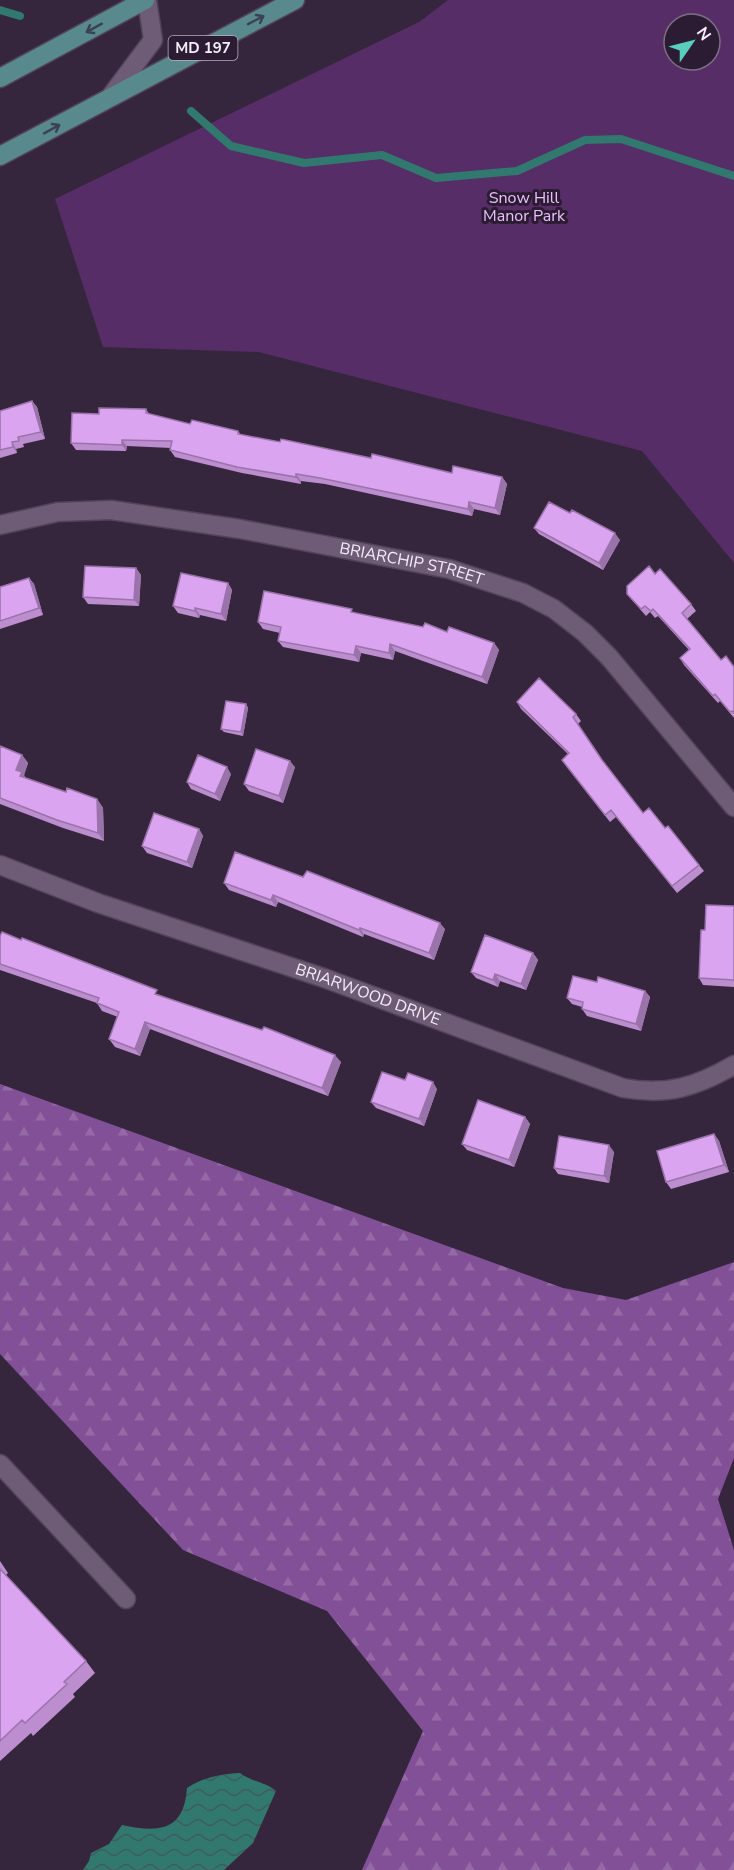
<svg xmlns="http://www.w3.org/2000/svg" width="734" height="1870" font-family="'Nunito Sans',sans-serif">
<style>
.forest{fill:url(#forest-firs)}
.park{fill:#562d67;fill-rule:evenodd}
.water{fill:url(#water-waves)}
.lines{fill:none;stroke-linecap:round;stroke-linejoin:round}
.stream{stroke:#31786f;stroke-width:8}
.minor-casing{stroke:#514358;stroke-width:21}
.major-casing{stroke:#514358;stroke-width:21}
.minor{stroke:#6e5c76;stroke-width:18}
.major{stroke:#588a8d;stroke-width:18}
.wall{fill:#bc8dcf}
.shaded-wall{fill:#9973a9}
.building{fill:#dba4f1;stroke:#9973a9;stroke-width:1.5}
.oneway{stroke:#3b4252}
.labels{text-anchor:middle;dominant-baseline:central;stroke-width:6;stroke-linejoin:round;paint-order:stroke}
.shield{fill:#2c1c33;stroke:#b9aebf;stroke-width:1.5}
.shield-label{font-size:15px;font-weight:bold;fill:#f6ecfb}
.park-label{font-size:16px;fill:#e9c0fb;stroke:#2c1c33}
.street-label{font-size:16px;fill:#f6ecfb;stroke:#2c1c33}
</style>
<defs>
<pattern id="forest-firs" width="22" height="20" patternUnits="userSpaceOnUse" patternTransform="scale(1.5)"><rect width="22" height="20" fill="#825097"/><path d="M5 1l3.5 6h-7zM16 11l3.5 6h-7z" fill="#9469a6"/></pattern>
<pattern id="water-waves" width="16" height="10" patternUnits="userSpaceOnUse" patternTransform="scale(1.5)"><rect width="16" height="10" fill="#31786f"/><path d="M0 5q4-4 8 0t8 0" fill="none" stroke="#3f5d5b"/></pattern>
</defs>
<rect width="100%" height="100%" fill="#36263d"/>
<path class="forest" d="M0 1084 563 1288 626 1300 734 1262V1458L718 1499 734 1550V1870H362L423 1731 327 1611 183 1550 0 1354Z"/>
<path class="park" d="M448 0H734V563L642 451 259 352 103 347 55 199 419 22ZM674 24H710V60H674Z"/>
<path class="water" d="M240 1773C252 1782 265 1782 276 1791L253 1843 224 1870H83L89 1861 91 1853 109 1844 122 1825C159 1833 184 1831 187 1788 204 1777 221 1774 240 1773Z"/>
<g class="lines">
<path class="stream" d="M0 10 20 16
M191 111 231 146 304 163 382 155 436 178 517 171 585 140 621 139 734 176"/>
<defs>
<g id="minor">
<path d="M111 96 153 40 147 0"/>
<path id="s1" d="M0 525 58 512 111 510 240 529 449 569 523 593 554 609 585 633 609 657 734 807"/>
<path id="s2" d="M0 865 98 903 324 978 623 1088C667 1096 696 1087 734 1065"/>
<path d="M0 1464 126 1599"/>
</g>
<path id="major" d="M0 78 145 0
M0 156 295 0"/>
</defs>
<use href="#minor" class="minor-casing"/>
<use href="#major" class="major-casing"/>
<use href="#minor" class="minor"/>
<use href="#major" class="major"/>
</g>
<path class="wall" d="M32 401 37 407 45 439 23 444 24 447 16 449 17 453 0 458V411Z
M146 409 149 414 190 424 238 431 241 435 280 442 452 473 502 477 507 484 500 515 474 509 472 516 325 484 301 481V484L242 473 175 457 170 450 171 448 127 446 126 451 76 450 71 443 99 414Z
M534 528 620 540 603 570 539 534Z
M136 568 141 575 139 606 88 604 83 597Z
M655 574 691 604 696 611 687 619 721 660 734 667V718L720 701 718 703 684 665 680 658 689 650 658 616 655 618 650 612 646 616 627 594Z
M29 578 34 584 43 615 0 629V587Z
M228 583 232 590 226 621 200 615 199 618 178 613 173 606Z
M355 613 447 632 494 643 499 650 487 684 395 651 393 660 361 653 359 662 283 647 278 641 280 633 263 629 258 622Z
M517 702 576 714 581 721 578 724 603 761 643 813 665 828 699 865 704 871 677 893 616 817 610 822 566 766 568 754 521 709Z
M246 704 248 708 243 736 224 732 221 729Z
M0 746 22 755 28 763 24 775 26 779 66 792 97 799 103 808 104 841 63 828 0 804Z
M295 767 283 803 249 791 244 784Z
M231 774 220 801 191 789 187 782Z
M199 829 203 836 192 868 147 853 142 846Z
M224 883 445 929 434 960 364 934 363 937 278 902 276 907 229 890Z
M734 906V987L703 985 699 978 705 930Z
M0 936 341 1062 328 1096 150 1029 140 1056 115 1047 109 1039 118 1017 102 1011 97 1003 0 970Z
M533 953 538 960 526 990 500 981 498 987 476 978 471 972Z
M597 982 645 991 650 997 641 1031 587 1016 582 1009V1007L572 1004 567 998Z
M405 1080 437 1089 424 1126 376 1108 371 1102Z
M525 1117 530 1124 514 1167 467 1150 462 1144Z
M714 1134 719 1141 729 1172 671 1189 666 1182Z
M614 1152 609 1183 558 1174 554 1168Z
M0 1561 8 1573 6 1575 86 1661 95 1673 73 1694 75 1697 33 1736 31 1733 0 1761Z"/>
<path class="shaded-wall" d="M32 401 37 407 45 439 41 432Z
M122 440 127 446 126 451 122 445Z
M12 442 16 449 17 453 13 447Z
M296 474 301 481V484L296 477Z
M502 477 507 484 500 515 495 508Z
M469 502 474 509 472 516 468 509Z
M615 533 620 540 603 570 599 563Z
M136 568 141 575 139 606 134 600Z
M29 578 34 584 43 615 39 608Z
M228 583 232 590 226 621 221 614Z
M195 608 200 615 199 618 195 611Z
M494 643 499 650 487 684 482 677Z
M390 644 395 651 393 660 389 653Z
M356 646 361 653 359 662 354 655Z
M246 704 248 708 243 736 241 732Z
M22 755 28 763 24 775 28 781 20 776 16 770Z
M290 761 295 767 283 803 279 796Z
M227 767 231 774 220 801 215 794Z
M97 799 103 808 104 841 98 833Z
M199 829 203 836 192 868 187 862Z
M273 895 278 902 276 907 271 900Z
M440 923 445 929 434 960 429 953Z
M360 928 364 934 363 937 359 930Z
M533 953 538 960 526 990 521 984Z
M495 974 500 981 498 987 493 980Z
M645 991 650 997 641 1031 636 1024Z
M145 1022 150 1029 140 1056 135 1049Z
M335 1055 341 1062 328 1096 322 1088Z
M433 1082 437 1089 424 1126 419 1119Z
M525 1117 530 1124 514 1167 509 1160Z
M714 1134 719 1141 729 1172 724 1165Z
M609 1145 614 1152 609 1183 604 1176Z"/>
<path class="building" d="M32 401 41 432 18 437 19 441 12 442 13 447 0 450V411Z
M99 408 146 409V413L190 424 192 420 238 431V434L280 442 281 439 371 458 372 454 452 473 453 466 502 477 495 508 469 502 468 509 320 478 296 474V477L237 467 170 450 172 441 122 440V445L71 443 72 413 99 414Z
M549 502 570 513 572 510 615 533 599 563 534 528Z
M85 566 136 568 134 600 83 597Z
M649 566 655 574 660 569 691 604 682 613 721 660 726 656 734 667V713L732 711 730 712 715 694 713 696 680 658 690 649 653 609 651 611 645 606 641 609 627 594V586Z
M181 573 228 583 221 614 195 608V611L173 606Z
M29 578 39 608 0 621V587Z
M264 591 352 609 351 612 423 627 425 623 447 632 449 627 494 643 482 677 390 644 389 653 356 646 354 655 278 641 281 627 258 622Z
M539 678 576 714 573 717 602 760 643 813 649 808 665 828 668 826 699 865 672 886 611 810 605 815 562 760 569 753 517 702Z
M226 701 246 704 241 732 221 729Z
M0 746 22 755 16 770 22 772 20 776 66 792 67 788 97 799 98 833 57 820 0 798Z
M256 749 290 761 279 796 244 784Z
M198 755 227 767 215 794 187 782Z
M154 813 199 829 187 862 142 846Z
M235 852 303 877 307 871 440 923 429 953 360 928 359 930 273 895 271 900 224 883Z
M706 905 734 906V980L699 978 701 930H705Z
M2 932 21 940 22 938 157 990 155 994 262 1030 264 1027 335 1055 322 1088 145 1022 135 1049 109 1039 119 1012 97 1003 99 998 0 964V936Z
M485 935 533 953 521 984 495 974 493 980 471 972Z
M573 976 597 982 598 977 645 991 636 1024 582 1009 583 1002 567 998Z
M382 1072 405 1080 408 1073 433 1082 419 1119 371 1102Z
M478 1100 525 1117 509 1160 462 1144Z
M714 1134 724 1165 666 1182 657 1151Z
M559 1136 609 1145 604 1176 554 1168Z
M0 1569 86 1661 64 1682 67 1684 25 1723 22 1720 0 1741Z"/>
<defs><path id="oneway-shaft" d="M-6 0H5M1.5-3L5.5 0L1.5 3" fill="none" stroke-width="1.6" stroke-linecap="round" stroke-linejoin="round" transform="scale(1.5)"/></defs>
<g class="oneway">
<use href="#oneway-shaft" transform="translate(256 20) rotate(-27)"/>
<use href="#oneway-shaft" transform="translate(94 28) rotate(151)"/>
<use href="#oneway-shaft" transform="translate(52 129) rotate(-29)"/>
</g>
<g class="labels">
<rect class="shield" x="168.5" y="36" width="69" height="24" rx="4.5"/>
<g class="shield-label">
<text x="203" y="48">MD 197</text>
</g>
<g class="park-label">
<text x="524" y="198">Snow Hill<tspan x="524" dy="18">Manor Park</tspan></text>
</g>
<g class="street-label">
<text stroke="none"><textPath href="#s1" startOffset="418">BRIARCHIP STREET</textPath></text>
<text stroke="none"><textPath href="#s2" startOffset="390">BRIARWOOD DRIVE</textPath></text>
</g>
</g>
<g transform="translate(692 42) rotate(55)"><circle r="28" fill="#2c1c33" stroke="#7d6f83" stroke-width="1.5"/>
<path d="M0-4.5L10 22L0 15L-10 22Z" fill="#59cebf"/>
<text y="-9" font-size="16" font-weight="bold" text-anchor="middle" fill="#f6ecfb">N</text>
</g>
</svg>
